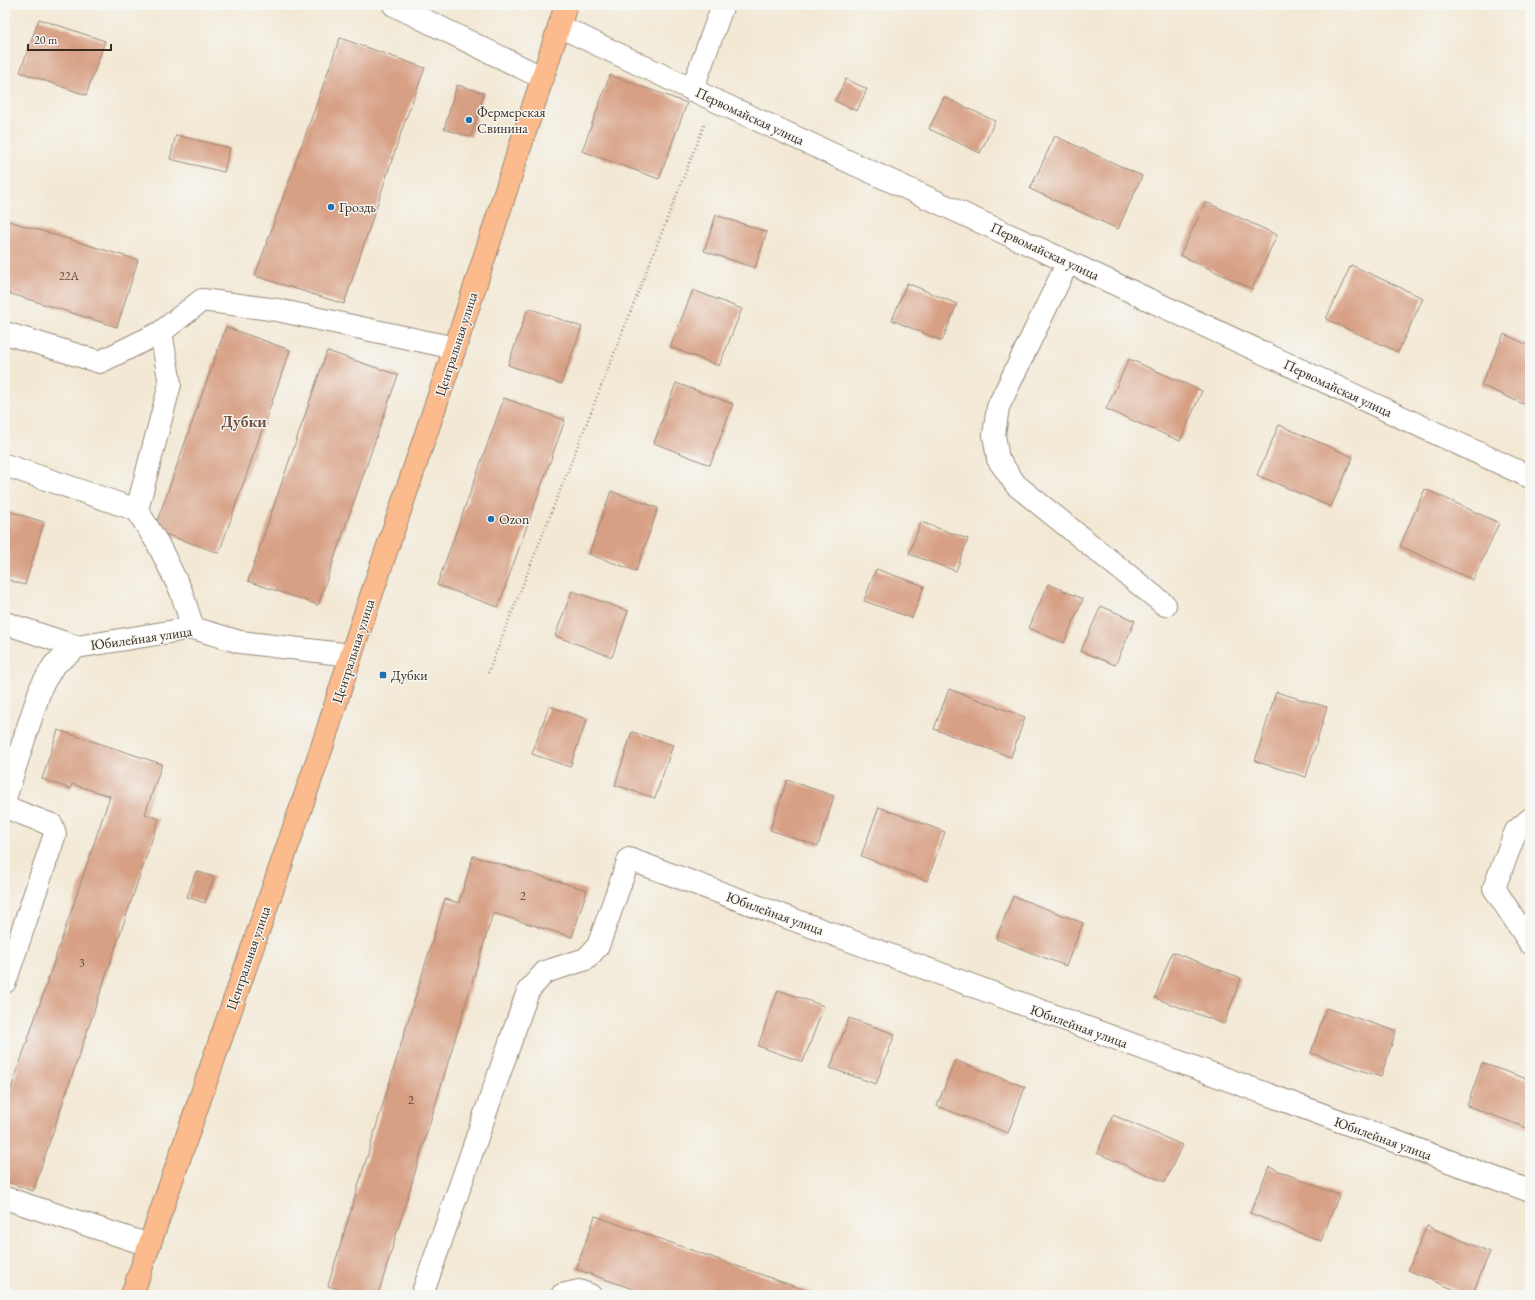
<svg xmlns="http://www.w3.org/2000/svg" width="1535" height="1300" font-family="'EB Garamond',serif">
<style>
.building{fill:#d79f83}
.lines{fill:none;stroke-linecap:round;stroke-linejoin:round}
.minor-casing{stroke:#978979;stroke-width:24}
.major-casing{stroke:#978979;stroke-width:24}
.path{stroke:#978979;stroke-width:2.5;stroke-dasharray:1 3;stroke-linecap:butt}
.minor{stroke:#fff;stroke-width:22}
.major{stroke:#fbbb8c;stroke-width:22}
.poi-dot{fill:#1f6fb2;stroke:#f6f6f2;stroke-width:1.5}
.labels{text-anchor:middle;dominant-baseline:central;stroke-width:3;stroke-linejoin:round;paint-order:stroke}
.number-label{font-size:12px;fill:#624737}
.poi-label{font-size:14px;fill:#3b2a1e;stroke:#f6f6f2;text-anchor:start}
.street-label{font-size:14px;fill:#3b2a1e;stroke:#f6f6f2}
.quarter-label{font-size:16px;font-weight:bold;fill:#725341;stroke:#f6f6f2}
</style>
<rect width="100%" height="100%" fill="#f6f6f2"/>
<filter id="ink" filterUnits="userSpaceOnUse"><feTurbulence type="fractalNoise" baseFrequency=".025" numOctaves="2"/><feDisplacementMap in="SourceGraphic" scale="8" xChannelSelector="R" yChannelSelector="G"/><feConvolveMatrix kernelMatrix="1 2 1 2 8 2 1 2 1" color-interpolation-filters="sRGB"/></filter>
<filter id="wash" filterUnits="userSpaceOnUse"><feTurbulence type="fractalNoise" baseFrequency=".012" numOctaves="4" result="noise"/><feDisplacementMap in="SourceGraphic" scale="16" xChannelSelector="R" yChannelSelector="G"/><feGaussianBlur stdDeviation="0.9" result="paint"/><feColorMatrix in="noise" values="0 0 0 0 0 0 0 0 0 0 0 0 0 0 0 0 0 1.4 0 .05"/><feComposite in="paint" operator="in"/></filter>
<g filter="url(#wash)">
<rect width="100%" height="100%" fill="#f3e8d4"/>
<g id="blocks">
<path class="building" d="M39 19 105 41 86 95 20 72Z
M340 38 425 68 404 124 344 304 255 276Z
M610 75 687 103 659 179 582 151Z
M846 79 867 89 857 111 835 101Z
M457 85 484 93 471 137 444 129Z
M944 97 995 121 980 153 929 129Z
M176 135 230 148 224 172 170 159Z
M1055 136 1142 176 1118 229 1030 189Z
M1206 202 1277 235 1252 289 1180 255Z
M716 215 767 232 755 268 704 251Z
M5 220 138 260 117 327 5 292Z
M1351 265 1423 298 1398 352 1326 319Z
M907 283 957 304 942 341 892 320Z
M693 290 742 309 719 366 670 347Z
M528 308 582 327 561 384 508 365Z
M226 327 290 350 219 553 154 530Z
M1504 334 1530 346V407L1481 385Z
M327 351 398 375 318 605 248 581Z
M1129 359 1202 391 1180 441 1106 409Z
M676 383 733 404 710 465 654 443Z
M504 398 565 420 498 607 437 585Z
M1279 425 1353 457 1331 507 1257 475Z
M1425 489 1499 523 1473 580 1400 546Z
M611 491 658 508 636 571 589 554Z
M5 510 44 522 25 585 5 579Z
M921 522 968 539 956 571 909 554Z
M876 569 924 586 912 618 864 601Z
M1048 584 1083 599 1064 643 1029 628Z
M572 591 628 611 612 657 555 636Z
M1101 606 1135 621 1115 665 1081 651Z
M949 689 1025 717 1011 757 934 729Z
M1276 692 1327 707 1306 777 1255 761Z
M549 706 587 719 570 767 532 754Z
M58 730 162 764 145 814 159 819 33 1191 5 1181V1107L110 796 72 784 71 789 42 779Z
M632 732 673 745 655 798 615 785Z
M787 780 834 796 818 846 770 830Z
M879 807 945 832 927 881 861 856Z
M473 856 587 890 572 937 493 913 378 1295H358L328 1286 445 899 459 903Z
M196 871 214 877 205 903 187 897Z
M1013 896 1083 923 1066 966 996 939Z
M1172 952 1241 978 1224 1024 1155 998Z
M778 990 824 1006 803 1062 758 1046Z
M1326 1008 1396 1031 1381 1077 1311 1053Z
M849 1018 895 1034 876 1084 830 1068Z
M955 1060 1025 1087 1008 1133 937 1106Z
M1482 1063 1530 1080V1129L1467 1106Z
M1113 1115 1182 1145 1165 1182 1097 1153Z
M1269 1167 1339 1195 1321 1241 1250 1213Z
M595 1216 819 1295H650L576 1269Z
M1427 1226 1490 1252 1472 1295H1467L1408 1270Z"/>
</g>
</g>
<g filter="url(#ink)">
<use href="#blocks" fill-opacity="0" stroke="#978979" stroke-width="1"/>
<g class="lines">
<defs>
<path id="minor" d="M394 5 543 78
M559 26 714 100 1068 262 1530 477
M692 90 723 5
M1068 262 998 407 994 435 998 459 1016 485 1165 605
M161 332 170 384 137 510 158 544 181 591 193 628
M5 333 100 362 161 332 202 300 277 310 455 348
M5 465 137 510
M5 623 77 647 193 628 240 642 351 655
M5 798 41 687 54 665 77 647
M5 807 52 825 55 834 5 982
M1530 819 1516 831 1494 888 1530 943
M5 1198 149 1245
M422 1295 528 991 545 972 586 959 598 946 629 859 1530 1191
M562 1295 579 1291 590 1295"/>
<path id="major" d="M132 1295 324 741 351 655 455 348 566 5"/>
</defs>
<use href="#minor" class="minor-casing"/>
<use href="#major" class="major-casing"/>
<path class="path" d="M488 673 705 123"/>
<use href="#minor" class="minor"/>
<use href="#major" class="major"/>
</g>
</g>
<g class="poi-dot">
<circle cx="469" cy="120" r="4"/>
<circle cx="331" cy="207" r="4"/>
<circle cx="491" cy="519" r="4"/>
<rect x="379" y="671" width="8" height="8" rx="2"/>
</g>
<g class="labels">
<g class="number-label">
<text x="69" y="276">22А</text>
<text x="523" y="896">2</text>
<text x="82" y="963">3</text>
<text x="411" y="1100">2</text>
</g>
<g class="poi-label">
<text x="477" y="112">Фермерская<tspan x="477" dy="16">Свинина</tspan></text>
<text x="339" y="207">Гроздь</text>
<text x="499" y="519">Ozon</text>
<text x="391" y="675">Дубки</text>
</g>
<g class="street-label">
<text transform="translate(750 116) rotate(25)">Первомайская улица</text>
<text transform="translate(1045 251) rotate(25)">Первомайская улица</text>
<text transform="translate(456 344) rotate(-72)">Центральная улица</text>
<text transform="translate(1338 388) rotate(25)">Первомайская улица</text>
<text transform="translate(141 638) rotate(-8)">Юбилейная улица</text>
<text transform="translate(353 651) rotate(-72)">Центральная улица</text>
<text transform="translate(775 913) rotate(20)">Юбилейная улица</text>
<text transform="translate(248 958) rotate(-71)">Центральная улица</text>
<text transform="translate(1079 1026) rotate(20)">Юбилейная улица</text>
<text transform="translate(1383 1138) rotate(20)">Юбилейная улица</text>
</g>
<g class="quarter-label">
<text x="244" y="421">Дубки</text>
</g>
</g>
<rect width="1535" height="1300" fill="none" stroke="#f6f6f2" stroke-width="20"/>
<path d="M28 44v6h83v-6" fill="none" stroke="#3b2a1e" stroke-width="2"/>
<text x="34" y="44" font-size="12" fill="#3b2a1e" stroke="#f6f6f2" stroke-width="3" paint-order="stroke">20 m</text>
</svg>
